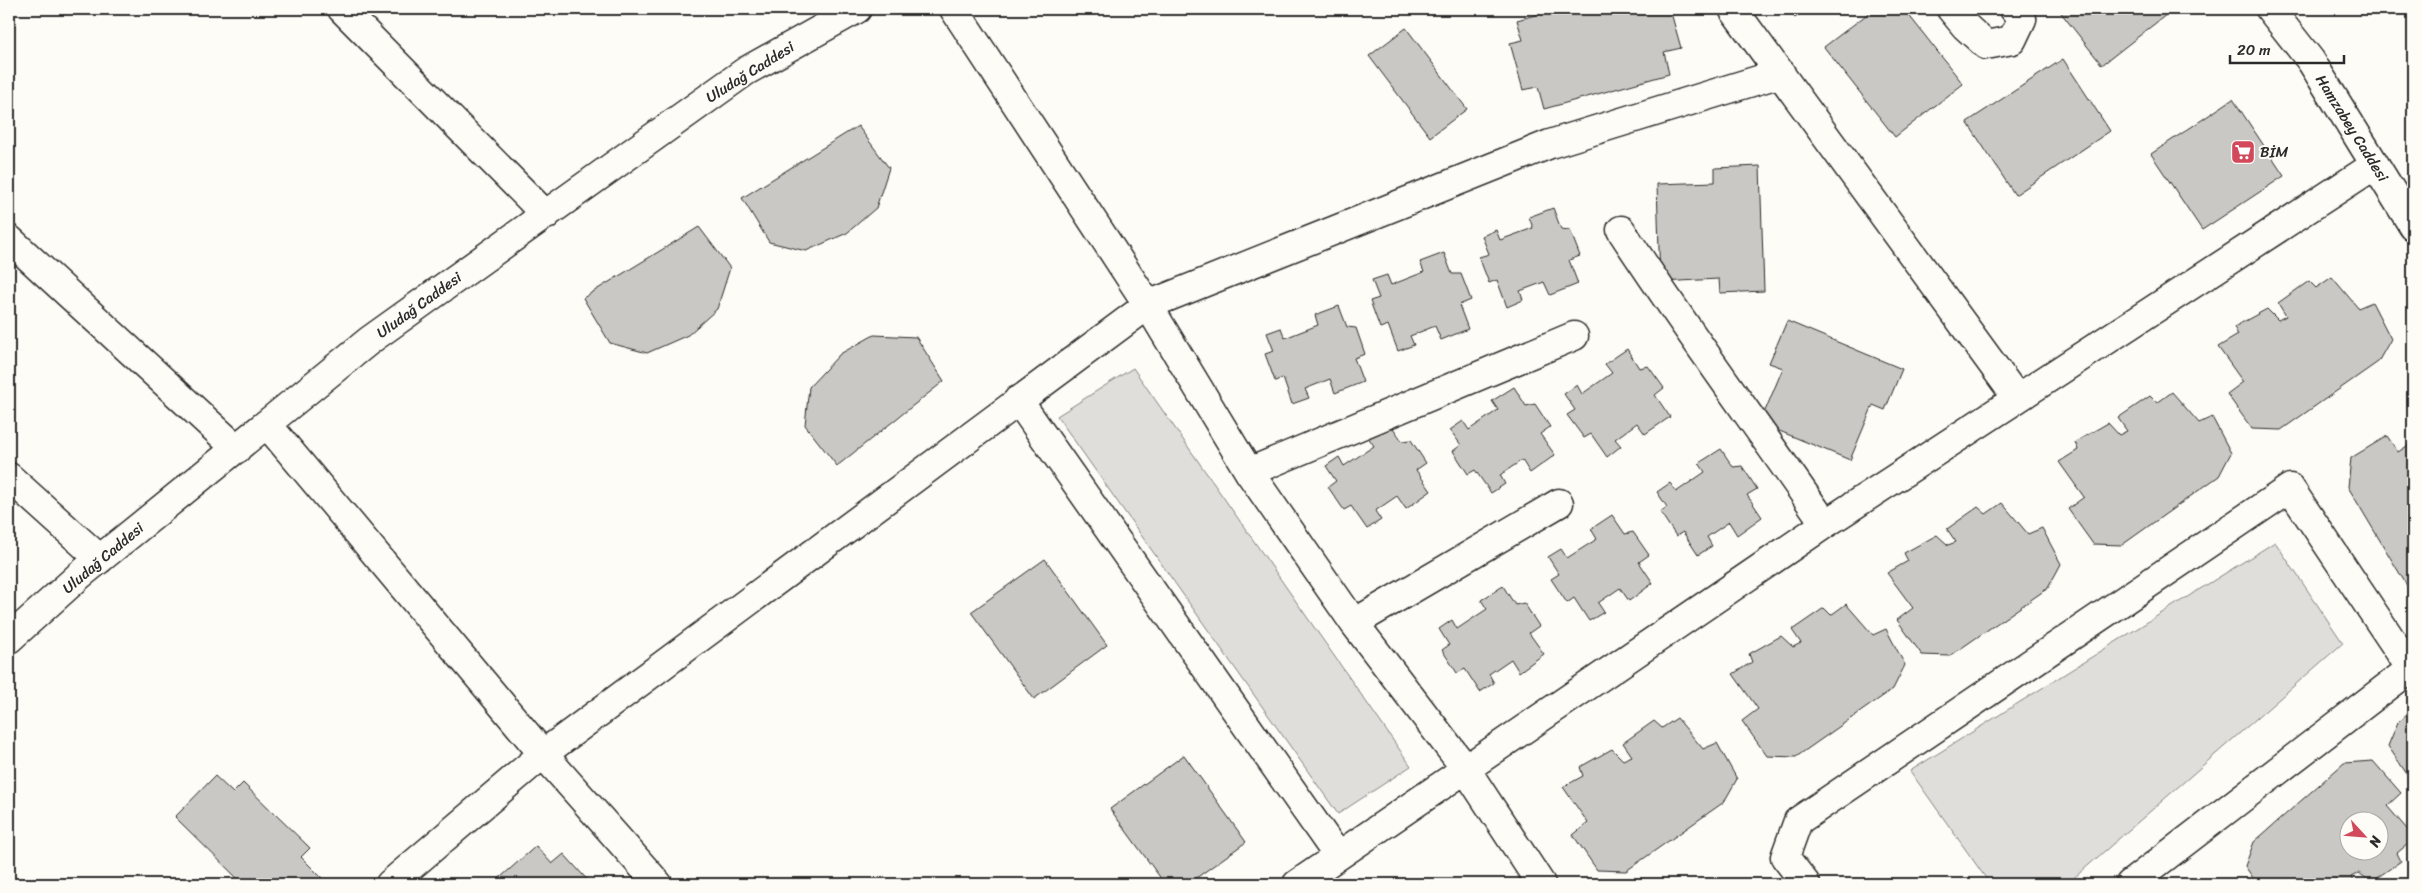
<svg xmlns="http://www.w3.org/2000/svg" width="2422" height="893" font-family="Sriracha,sans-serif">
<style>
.green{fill:#dfdeda;stroke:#858482}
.building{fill:#c9c8c4;stroke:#2b2b2b;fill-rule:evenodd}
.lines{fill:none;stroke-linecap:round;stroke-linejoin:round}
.minor-casing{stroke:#2b2b2b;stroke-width:31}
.minor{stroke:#fdfcf7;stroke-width:28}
.labels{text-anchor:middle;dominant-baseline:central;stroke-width:4;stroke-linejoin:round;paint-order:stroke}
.street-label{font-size:15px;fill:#2b2b2b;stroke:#fdfcf7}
.poi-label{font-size:15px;fill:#2b2b2b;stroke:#fdfcf7;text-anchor:start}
</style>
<rect width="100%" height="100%" fill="#fdfcf7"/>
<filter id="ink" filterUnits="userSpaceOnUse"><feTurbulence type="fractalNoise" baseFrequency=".02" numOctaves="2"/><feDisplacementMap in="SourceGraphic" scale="10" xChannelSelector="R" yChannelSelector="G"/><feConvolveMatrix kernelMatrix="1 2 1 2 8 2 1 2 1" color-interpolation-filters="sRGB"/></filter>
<g filter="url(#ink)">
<path class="green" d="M1133 368 1411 766 1338 814 1057 416Z
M2275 542 2343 643 2067 884H1990L1910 771Z"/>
<path class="building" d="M1557 9H1670L1681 48 1664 52 1669 74 1544 109 1538 87 1523 90 1510 43 1523 40 1517 20Z
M1788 9H1806L1795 18Z
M1874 9H1904L1963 84 1895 137 1824 47Z
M2058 9H2169L2171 11 2102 65Z
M1406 28 1467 109 1430 137 1369 56Z
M2063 59 2110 131 2015 195 1967 122Z
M2233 99 2284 176 2202 230 2151 154Z
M858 126 889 168 876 208 847 233 806 251 769 242 742 198Z
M1760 166 1764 291 1720 293 1719 279 1660 282 1657 184 1715 182V168Z
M1553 208 1561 229 1570 230 1580 256 1569 260 1578 284 1550 295 1544 282 1520 291 1523 300 1507 307 1497 280 1489 283 1479 257 1489 254 1482 236 1496 230 1500 240 1533 228 1529 217Z
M699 227 730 268 717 309 688 335 647 353 610 343 583 298Z
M1444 253 1452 274H1461L1471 300 1459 305 1468 329 1441 340 1435 326 1410 336 1414 345 1398 351 1388 325 1380 328 1370 301 1379 298 1372 280 1387 275 1391 285 1424 272 1420 262Z
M2332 277 2358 308 2372 302 2391 339 2378 362 2281 430 2252 429 2227 394 2243 382 2218 347 2238 335 2234 327 2267 309 2278 320 2286 316 2278 303 2309 281 2316 288Z
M1339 306 1347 327 1356 328 1365 354 1354 358 1363 382 1335 393 1330 379 1305 389 1309 398 1292 404 1283 378 1275 381 1265 354 1274 351 1267 333 1281 328 1285 338 1318 325 1315 315Z
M1787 321 1902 369 1885 410 1873 405 1850 460 1760 423 1783 368 1769 363Z
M874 335 916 337 944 381 837 466 805 425 809 387 840 354Z
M1627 349 1639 368 1648 366 1664 388 1655 395 1670 417 1645 434 1637 423 1615 439 1621 446 1607 457 1591 434 1584 438 1567 415 1575 410 1564 394 1577 385 1582 394 1612 373 1605 364Z
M1514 387 1526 406 1535 404 1550 427 1540 434 1555 455 1530 473 1522 460 1500 475 1505 484 1491 493 1475 470 1468 474 1453 451 1461 445 1450 430 1463 421 1469 430 1498 410 1492 401Z
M2172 392 2199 423 2212 417 2231 453 2219 476 2122 545 2093 544 2068 509 2084 497 2059 462 2078 450 2075 442 2108 423 2119 435 2127 431 2118 418 2150 396 2157 403Z
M1389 422 1402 441 1411 440 1426 463 1416 470 1431 491 1406 509 1397 496 1375 511 1381 520 1367 529 1351 506 1344 510 1328 487 1336 481 1326 466 1339 457 1344 466 1374 446 1368 437Z
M2387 436 2398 452 2413 442V591L2409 589 2348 487 2351 458Z
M1721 449 1733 467 1742 466 1757 489 1747 495 1762 517 1737 535 1729 522 1707 537 1712 546 1698 555 1683 532 1676 536 1660 512 1667 507 1657 492 1670 483 1676 492 1705 472 1699 463Z
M2002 503 2028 534 2042 528 2061 564 2048 588 1950 656 1922 655 1897 620 1913 608 1887 573 1908 561 1904 553 1937 535 1948 545 1956 542 1947 529 1978 507 1986 514Z
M1612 515 1625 534 1633 532 1649 555 1639 562 1653 583 1629 601 1620 588 1598 603 1604 612 1589 621 1574 598 1567 603 1551 579 1559 574 1548 557 1561 549 1567 558 1597 539 1591 529Z
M1045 559 1107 645 1034 699 971 612Z
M1503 586 1515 605 1524 603 1539 626 1529 633 1544 654 1519 672 1511 659 1489 674 1494 683 1480 692 1465 669 1457 673 1442 650 1449 645 1439 629 1452 620 1457 629 1487 609 1481 600Z
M1846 604 1873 635 1886 629 1905 665 1893 689 1796 757 1767 756 1742 721 1758 709 1733 674 1752 662 1749 654 1781 636 1793 647 1801 643 1792 630 1824 608 1831 615Z
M2413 708V779L2411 780 2388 746 2398 722Z
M1677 718 1703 749 1717 743 1737 779 1724 802 1626 871 1597 870 1573 835 1588 823 1563 787 1583 776 1580 767 1612 749 1623 760 1632 756 1623 743 1654 721 1662 728Z
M1184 755 1246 842 1188 884H1165L1110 809Z
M2373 761 2401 793 2387 806 2413 836V840L2397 853 2401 861 2371 882 2359 873 2351 877 2357 884H2257L2245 866 2254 842 2344 763ZM2350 820H2380V850H2350Z
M215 776 233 793 243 783 310 848 301 857 322 878 316 884H243L175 817Z
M536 846 552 864 564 854 591 884H493Z"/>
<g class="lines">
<defs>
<path id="minor" d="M342 9 546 215
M954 9 1148 305 1249 472 1354 623 1465 768 1541 884
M1733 9 2017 398
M1951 9 1965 26 1986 45 2012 40 2022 19 2014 9
M2270 9 2311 61 2413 226
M1621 230C1686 330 1757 425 1825 524
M9 239 237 449
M1018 400 1338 856
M267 424 543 754 658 884
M1249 472 1574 336
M9 477 100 559
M1354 623 1559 503
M9 639 80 575 370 340 746 71 857 9
M390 884 543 754 1148 305 1550 144 1781 73
M1297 884 1825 524 2375 165
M1806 884 1785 857 1798 821 2290 488 2411 669
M2130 884 2413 667"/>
</defs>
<use href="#minor" class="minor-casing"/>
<use href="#minor" class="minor"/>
</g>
</g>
<defs>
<symbol id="supermarket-square" viewBox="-11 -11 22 22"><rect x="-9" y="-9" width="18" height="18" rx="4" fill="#d1495b" stroke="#fdfcf7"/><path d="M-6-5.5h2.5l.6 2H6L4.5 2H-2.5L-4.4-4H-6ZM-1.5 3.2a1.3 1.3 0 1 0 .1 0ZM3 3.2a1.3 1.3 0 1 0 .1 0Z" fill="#fff"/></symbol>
</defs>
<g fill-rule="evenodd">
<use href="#supermarket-square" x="2229" y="138" width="28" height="28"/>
</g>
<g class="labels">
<g class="street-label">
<text transform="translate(750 72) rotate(-32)">Uludağ Caddesi</text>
<text transform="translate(2352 128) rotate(58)">Hamzabey Caddesi</text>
<text transform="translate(419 305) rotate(-36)">Uludağ Caddesi</text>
<text transform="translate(103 558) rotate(-40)">Uludağ Caddesi</text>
</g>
<g class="poi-label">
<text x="2260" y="152">BİM</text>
</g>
</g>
<rect width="2422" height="893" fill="none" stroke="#fdfcf7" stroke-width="30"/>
<rect x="15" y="15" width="2392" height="863" fill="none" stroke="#2b2b2b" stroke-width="2" filter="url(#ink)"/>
<g transform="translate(2364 836) rotate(116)"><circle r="24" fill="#fdfcf7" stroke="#a9a8a5"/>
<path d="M0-4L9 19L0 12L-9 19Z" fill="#d1495b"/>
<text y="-8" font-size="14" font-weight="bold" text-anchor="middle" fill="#2b2b2b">N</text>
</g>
<path d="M2230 55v8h114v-8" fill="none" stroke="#2b2b2b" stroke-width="2.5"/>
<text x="2237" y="55" font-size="15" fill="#2b2b2b" stroke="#fdfcf7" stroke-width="4" paint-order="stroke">20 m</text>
</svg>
